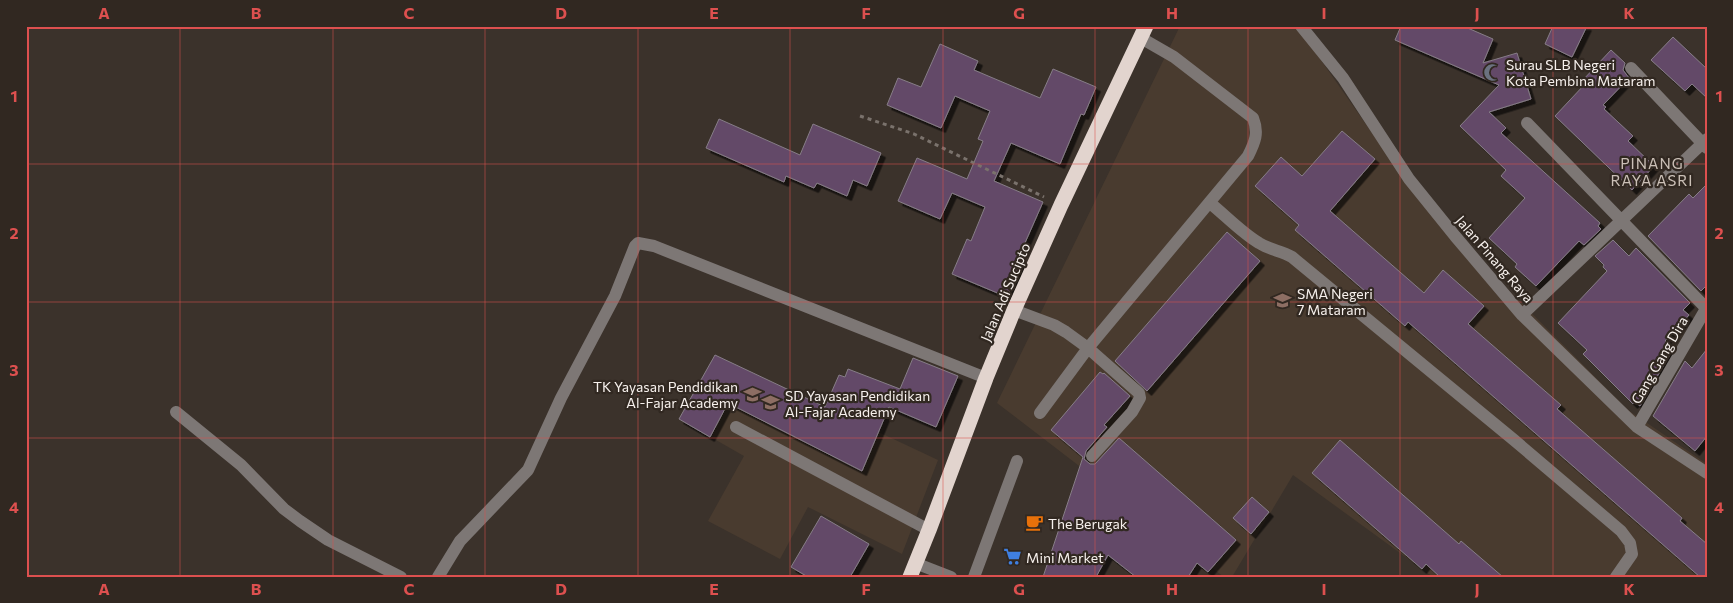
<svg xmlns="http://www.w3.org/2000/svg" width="1733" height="603" font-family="Commissioner,sans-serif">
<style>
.built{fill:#493b2f}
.building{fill:#634a67;stroke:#867d87;filter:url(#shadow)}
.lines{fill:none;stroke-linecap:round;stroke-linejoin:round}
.path{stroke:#7a726c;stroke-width:3;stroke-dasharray:4 4;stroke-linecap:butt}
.minor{stroke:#7d7775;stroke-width:12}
.highway{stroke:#e2d4ce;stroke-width:15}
.grid{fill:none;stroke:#dd504f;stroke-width:1;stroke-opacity:0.55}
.labels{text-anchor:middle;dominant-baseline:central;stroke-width:4.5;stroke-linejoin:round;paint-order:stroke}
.poi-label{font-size:14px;fill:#f7f1ed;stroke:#312821;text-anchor:start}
.street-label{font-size:14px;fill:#f7f1ed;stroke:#312821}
.neighbourhood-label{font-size:15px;letter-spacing:1px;fill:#cbc0b7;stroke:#312821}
.neatline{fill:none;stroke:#dd504f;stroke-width:2}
.grid-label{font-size:16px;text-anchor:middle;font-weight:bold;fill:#dd504f}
</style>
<defs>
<filter id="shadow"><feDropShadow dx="4.5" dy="4.5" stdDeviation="0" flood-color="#0009"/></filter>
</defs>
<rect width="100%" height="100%" fill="#3b322b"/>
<path class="built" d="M1180 26H1297L1419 200 1628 410 1707 464V577H1433L1293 475 1232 577H1224L997 403Z
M715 355 938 460 902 554 808 507 780 559 708 521 744 456 679 419Z"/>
<path class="building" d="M1401 26H1463L1493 39 1483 63 1517 53 1531 99 1489 112 1506 128 1501 133 1600 223 1598 226 1601 229 1584 245 1579 241 1536 286 1515 267 1517 264 1489 238 1525 198 1501 176 1506 170 1460 126 1499 85 1395 40Z
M1553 26H1587L1572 57 1545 44Z
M1673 37 1707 69V98L1692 84 1685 91 1651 60Z
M940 44 978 61 974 70 1040 98 1053 69 1096 87 1084 115 1081 114 1060 164 1011 143 994 181 1043 202 1017 261 1022 263 1007 297 952 274 967 239 971 241 985 207 952 193 940 219 898 201 917 158 967 179 983 141 978 139 990 111 955 96 941 128 887 105 898 78 921 87Z
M1611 50 1625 63 1623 70 1629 78 1603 105 1606 107 1604 109 1633 136 1628 141 1654 166 1632 190 1555 116 1585 84 1582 81Z
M719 119 800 155 813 124 881 153 867 186 853 180 847 196 817 183 814 188 786 176 784 182 706 148Z
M1342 131 1375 159 1330 211 1424 293 1443 270 1484 306 1468 324 1561 405 1557 409 1682 518 1680 521 1707 544V577H1700L1408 322 1405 326 1295 230 1299 225 1255 186 1281 157 1302 176Z
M1707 184V285L1701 291 1648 236 1689 194 1693 198Z
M1227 232 1260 261 1147 391 1115 361Z
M1613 240 1629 256 1636 248 1690 303 1683 310 1689 315 1665 341 1673 349 1640 406 1635 402 1633 404 1583 354 1587 350 1558 323 1607 271 1603 267 1604 265 1595 256Z
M1707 349V436L1695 451 1653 416 1685 361 1692 368Z
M715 355 825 407 839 375 845 377 848 369 900 389 913 358 958 376 936 427 889 407 862 471 728 403 710 437 679 419Z
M1100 372 1103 374 1104 373 1130 396 1104 425 1107 427 1086 451 1084 459 1090 464H1095L1119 438 1236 540 1208 572 1197 563 1188 577H1136L1108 555 1096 577H1043L1083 457 1051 430Z
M1340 440 1459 544 1461 541 1503 577H1440L1426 564 1422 569 1312 473Z
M1252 497 1269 512 1251 534 1233 518Z
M821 516 869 544 850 577H808L791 567Z"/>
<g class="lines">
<path class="path" d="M860 116 914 134 1044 197"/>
<path class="minor" d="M1301 26 1343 78 1409 179 1455 236 1522 315 1637 427 1707 473
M1631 68 1707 148
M1527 123 1706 308
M1210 203C1226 216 1242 233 1259 243 1270 250 1282 251 1292 257L1514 440 1621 531 1630 543 1632 554 1616 577
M1014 310 1054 325 1066 332 1088 348 1139 393 1140 398 1132 412 1092 456
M1522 315 1707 139
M176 412 241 465 284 509 300 521 328 540 401 577
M1040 413 1088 348 1248 156C1255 142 1259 133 1253 118L1174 57 1141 38
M736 427 929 530
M1637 427 1707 307
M915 563 951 577
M438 577 460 541 528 470 561 398 615 296 635 246 638 243 654 246 986 378
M974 577 1017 461"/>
<path class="highway" d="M910 577 929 530 986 378 1014 310 1061 205 1146 26"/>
</g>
<path class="grid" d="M180 26V577M333 26V577M485 26V577M638 26V577M790 26V577M943 26V577M1095 26V577M1248 26V577M1400 26V577M1553 26V577M26 164H1707M26 302H1707M26 438H1707"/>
<defs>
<symbol id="mosque-bare" viewBox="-9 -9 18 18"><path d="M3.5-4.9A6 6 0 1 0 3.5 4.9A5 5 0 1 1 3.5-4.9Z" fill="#6b7280" stroke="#312821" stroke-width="2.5" paint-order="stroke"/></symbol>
<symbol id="school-bare" viewBox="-9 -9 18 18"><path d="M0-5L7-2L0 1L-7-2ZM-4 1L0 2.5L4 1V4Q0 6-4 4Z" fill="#8d6e63" stroke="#312821" stroke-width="2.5" paint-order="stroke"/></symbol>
<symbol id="cafe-bare" viewBox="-9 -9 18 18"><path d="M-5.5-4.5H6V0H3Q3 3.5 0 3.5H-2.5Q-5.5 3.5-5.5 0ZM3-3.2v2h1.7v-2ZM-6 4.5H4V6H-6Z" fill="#e8710a" stroke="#312821" stroke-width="2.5" paint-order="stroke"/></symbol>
<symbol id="supermarket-bare" viewBox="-9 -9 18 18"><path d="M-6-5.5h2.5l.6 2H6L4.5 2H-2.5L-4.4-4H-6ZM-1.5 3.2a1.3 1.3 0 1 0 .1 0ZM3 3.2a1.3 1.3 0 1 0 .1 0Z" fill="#3f7fe0" stroke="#312821" stroke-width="2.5" paint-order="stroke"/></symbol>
</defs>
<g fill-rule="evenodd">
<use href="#mosque-bare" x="1480" y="60" width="25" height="25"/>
<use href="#school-bare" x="1270" y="288" width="25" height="25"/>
<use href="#school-bare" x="740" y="382" width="25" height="25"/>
<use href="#school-bare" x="758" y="390" width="25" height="25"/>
<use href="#cafe-bare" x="1022" y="510" width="25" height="25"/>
<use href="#supermarket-bare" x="1000" y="544" width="25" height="25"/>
</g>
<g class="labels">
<g class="poi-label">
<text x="1506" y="64">Surau SLB Negeri<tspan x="1506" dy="16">Kota Pembina Mataram</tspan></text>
<text x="1297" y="293">SMA Negeri<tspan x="1297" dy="16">7 Mataram</tspan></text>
<text x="738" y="386" text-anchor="end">TK Yayasan Pendidikan<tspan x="738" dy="16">Al-Fajar Academy</tspan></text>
<text x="785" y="395">SD Yayasan Pendidikan<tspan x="785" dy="16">Al-Fajar Academy</tspan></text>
<text x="1048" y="523">The Berugak</text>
<text x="1026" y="557">Mini Market</text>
</g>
<g class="street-label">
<text transform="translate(1495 259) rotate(49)">Jalan Pinang Raya</text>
<text transform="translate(1005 292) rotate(-67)">Jalan Adi Sucipto</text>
<text transform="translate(1659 360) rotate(-60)">Gang Gang Dira</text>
</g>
<g class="neighbourhood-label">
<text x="1652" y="163">PINANG<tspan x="1652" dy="17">RAYA ASRI</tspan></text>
</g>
</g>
<rect width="1733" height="603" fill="none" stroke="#312821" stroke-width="55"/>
<rect x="28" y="28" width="1678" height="548" class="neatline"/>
<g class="grid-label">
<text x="104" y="19">A</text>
<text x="256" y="19">B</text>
<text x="409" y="19">C</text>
<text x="561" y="19">D</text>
<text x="714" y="19">E</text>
<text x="866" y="19">F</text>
<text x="1019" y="19">G</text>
<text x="1172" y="19">H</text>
<text x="1324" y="19">I</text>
<text x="1477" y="19">J</text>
<text x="1629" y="19">K</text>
<text x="14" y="102">1</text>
<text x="1719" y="102">1</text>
<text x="14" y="239">2</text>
<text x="1719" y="239">2</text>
<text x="14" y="376">3</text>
<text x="1719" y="376">3</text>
<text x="14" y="513">4</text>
<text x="1719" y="513">4</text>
<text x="104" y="595">A</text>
<text x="256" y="595">B</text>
<text x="409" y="595">C</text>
<text x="561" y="595">D</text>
<text x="714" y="595">E</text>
<text x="866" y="595">F</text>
<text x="1019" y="595">G</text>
<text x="1172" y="595">H</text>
<text x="1324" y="595">I</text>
<text x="1477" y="595">J</text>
<text x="1629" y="595">K</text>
</g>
</svg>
